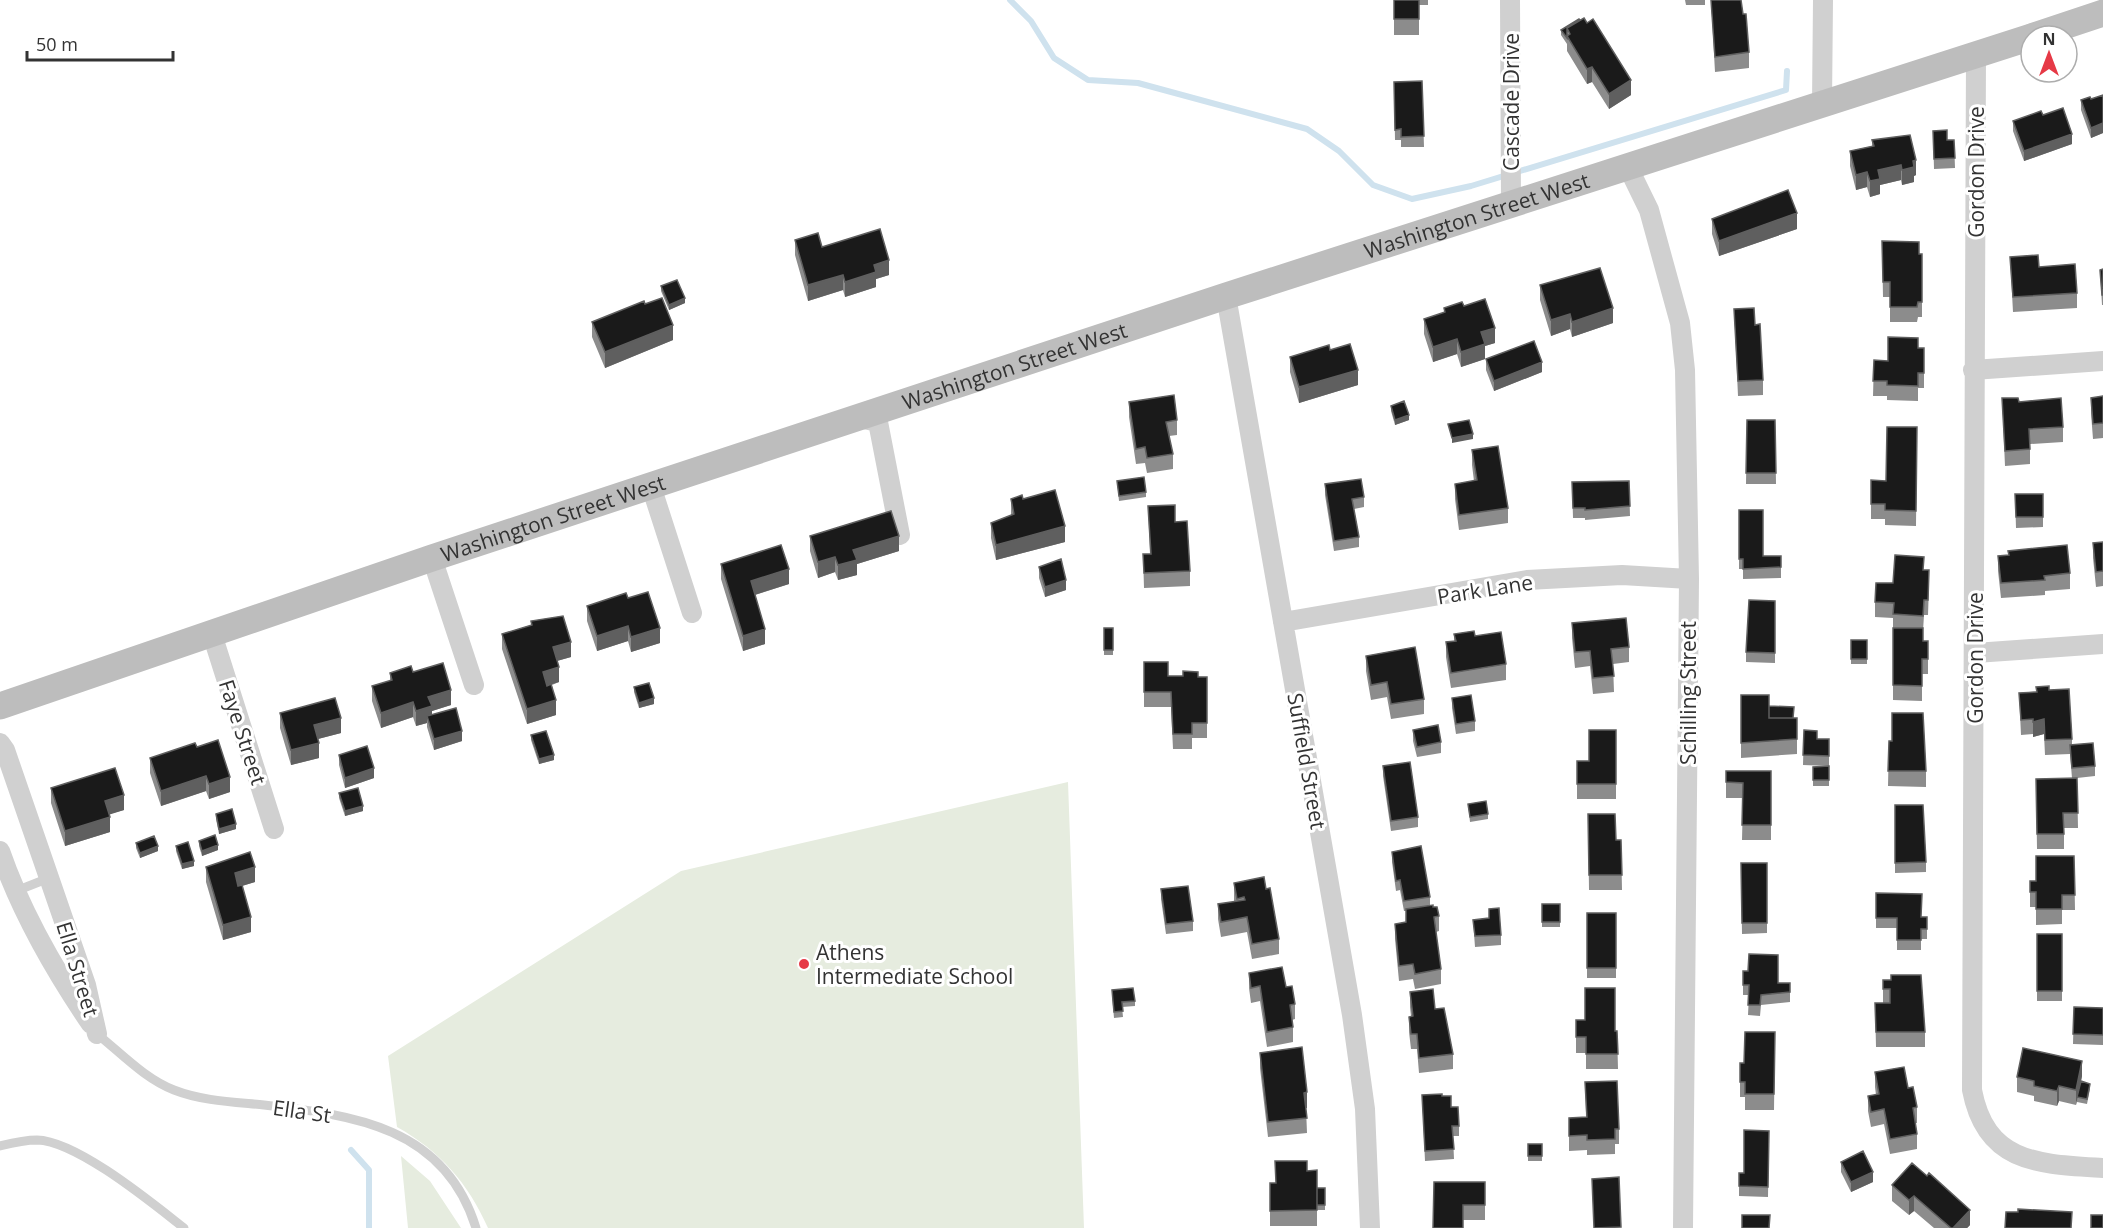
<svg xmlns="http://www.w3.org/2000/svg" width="2103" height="1228" font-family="'Open Sans',sans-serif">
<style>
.green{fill:#e6ecdf}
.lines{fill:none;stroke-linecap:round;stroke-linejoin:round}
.stream{stroke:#cfe2ee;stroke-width:6}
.lane{stroke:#d0d0d0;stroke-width:9}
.street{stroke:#d0d0d0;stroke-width:20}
.secondary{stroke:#bdbdbd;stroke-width:27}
.wall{fill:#8c8c8c}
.shaded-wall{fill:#5f5f5f}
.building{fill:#1a1a1a;stroke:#5f5f5f;stroke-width:1.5}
.poi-dot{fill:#e63946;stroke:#fff;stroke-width:2}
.labels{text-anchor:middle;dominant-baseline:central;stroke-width:6;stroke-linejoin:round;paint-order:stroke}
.street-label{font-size:21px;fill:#333;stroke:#fff}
.poi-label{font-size:21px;fill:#333;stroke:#fff;text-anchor:start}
</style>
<rect width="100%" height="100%" fill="#fff"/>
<path class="green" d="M1068 782 1084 1228H488C468 1183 440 1151 397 1127L388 1056 681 871Z
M401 1156 430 1181 461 1228H408Z"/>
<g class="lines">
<path class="stream" d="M1010 0 1031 21 1054 58 1088 80 1138 83 1307 129 1339 151 1373 185 1412 199 1471 186 1786 90 1787 71
M351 1150 369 1170V1228"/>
<path class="lane" d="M16 891 49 878
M97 1034C121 1053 145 1079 174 1090 202 1101 234 1102 264 1105 354 1115 445 1127 476 1228
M0 1146C12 1143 25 1140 37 1140 77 1141 152 1203 184 1228"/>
<path class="street" d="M1510 0 1511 204
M1976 55 1972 1090C1986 1164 2039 1164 2103 1168
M1822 104 1823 0
M1628 167 1649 210 1680 323 1685 370 1689 579 1683 1228
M1226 296 1352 1015 1365 1109 1370 1228
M1973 370 2103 361
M859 418 878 422 900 535
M651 486 692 613
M432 558 474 685
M1283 622 1527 580 1622 575 1689 579
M212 634 274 829
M1975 653 2103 644
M0 743 5 750 86 985 97 1034
M0 851C21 912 55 971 91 1024"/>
<g class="secondary">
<path d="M2034 36 2103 13"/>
<path id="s1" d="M0 706 432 558 1226 296 2031 37"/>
</g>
</g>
<path class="wall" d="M1394 0H1428V5H1419V35H1394Z
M1685 0H1705V5H1686Z
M1711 0 1749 52V68L1715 72Z
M1579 19 1631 95 1609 109 1592 82 1587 84 1567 51V44L1561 35V30Z
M1422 81 1424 147H1401V140H1395L1394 82Z
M2103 95V133L2091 138 2081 110V100L2091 99Z
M2043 115 2072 144 2024 161 2013 131V121Z
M1933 131 1947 140H1954L1955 168 1934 169Z
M1872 140 1916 175 1914 176V182L1902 185 1901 180 1880 185V194L1870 197 1867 187 1856 190 1850 166V151L1872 146Z
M1712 219 1797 229 1719 256 1712 234Z
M795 240 822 247 889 275 876 279V287L845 297 843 290 808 301 795 255Z
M1882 241 1919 254H1922V317H1918L1917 322H1890V297H1883Z
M2010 257 2039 267 2077 293V308L2013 312Z
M2103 269V305H2102L2100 270Z
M1540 285 1613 323 1572 337 1570 329 1551 336 1540 300Z
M661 286 685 303 669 310 661 291Z
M645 304 673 340 605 368 592 337V322Z
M1464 306 1495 343 1485 346V359L1461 367 1457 354 1433 362 1424 334V319L1444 313V308Z
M1734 309 1755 325 1763 380V395L1738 396Z
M1918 348H1924V388H1918V401L1887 400V396H1873L1874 360 1888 361Z
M1330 350 1358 385 1299 403 1290 372V357Z
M1486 359 1542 372 1494 391 1486 370Z
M2103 396V438L2093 439 2091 413V398Z
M2002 398 2019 402 2063 427V442L2030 444V464L2005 466Z
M1129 402 1177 420V435L1169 436 1173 454V469L1147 473 1145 463 1136 464 1129 417Z
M1391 406 1409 420 1395 425 1391 411Z
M1747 420H1775L1776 484H1746Z
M1917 427 1916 526 1885 525V519H1871V480L1886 481Z
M1472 450 1508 508V523L1459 530 1455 499V484L1474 481 1472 465Z
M1117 481 1146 492V497L1119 501Z
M1629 481 1630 516 1585 520V518H1573L1572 482Z
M1325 484 1364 497V507L1354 509 1359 537V547L1334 551 1325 495Z
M2015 494H2043V527L2016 528Z
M1011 499H1023L1065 542 996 560 991 538V523L1011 515Z
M1148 506 1190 571V586L1144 588 1143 554H1150Z
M1739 510 1763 556H1781V578L1743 579V569H1739Z
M810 536 899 551 857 564V575L838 580 835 572 818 578 810 551Z
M2103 542V586L2096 587 2093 558V543Z
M1998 556 2070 573V589L2045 591V595L2001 598 1998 571Z
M721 564 789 584 755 595 765 644 743 651 721 579Z
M1039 567 1066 590 1045 597 1039 578Z
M1924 570 1929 585 1928 615H1924L1923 631V641H1928V674H1922V701L1893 700V618L1875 617V602L1893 583Z
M628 598 660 643 631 652 628 641 597 651 587 621V606Z
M1775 601V663L1746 662V652Z
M531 621 571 657 557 661 559 682 552 685 556 715 527 724 502 649V634L531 625Z
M1572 623 1629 647V662L1613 664 1614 692 1593 694 1590 666 1575 668 1572 638Z
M1104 628H1113V655H1104Z
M1454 634 1506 664V680L1451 688 1446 657V642L1454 641Z
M1851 640H1867V664H1851Z
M1366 656 1424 699V714L1391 719 1387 697 1371 700 1366 671Z
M1144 662 1168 676 1207 677V738H1192V749H1173L1171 707H1144Z
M413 672 451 705 432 711V715L462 741 434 750 427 727V723L416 726 413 717 381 728 372 701V686L390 681V673Z
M634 687 654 704 639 708 634 692Z
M2049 690 2072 739V745L2095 766V776L2077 778 2078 828H2064V849H2037L2036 779 2072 778 2070 754 2045 755 2044 734 2033 737V734L2021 735 2019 693Z
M1741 695 1769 718H1797V754L1741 758Z
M1452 698 1475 721V731L1456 734 1452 708Z
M280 713 341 733 318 739 319 758 291 765 280 728Z
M1413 730 1441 742V753L1417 757 1413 741Z
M1616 730V799H1577V761H1589Z
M1804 730 1817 739H1829V766L1803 765Z
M531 735 554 760 539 764 531 740Z
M1889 741 1926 771V787L1888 786Z
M197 747 230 792 209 799 206 791 161 806 150 773V758Z
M339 755 374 778 345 788 339 765Z
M1383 766 1418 817V827L1391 831 1383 776Z
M1829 766V786H1813V767Z
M1726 771H1771V840H1742L1743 798H1726Z
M51 788 124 810 109 814 110 832 65 846 51 803Z
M339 793 363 811 345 816 339 798Z
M1468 804 1488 814V819L1470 822Z
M1895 805 1926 862V872L1895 873Z
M216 814 236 829 219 834 216 819Z
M1588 814 1616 840H1621L1622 890H1589Z
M199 841 218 850 202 856 199 846Z
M136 843 158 851 140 858 136 848Z
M176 846 194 866 182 869 176 851Z
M1392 852 1430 897V905L1433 907 1439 916V931L1436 932 1441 969V984L1415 989 1413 979 1399 981 1395 939V924L1406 922V911H1404L1400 890 1396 891 1392 862Z
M2074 856 2075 910H2062V924L2036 925V907H2030V881H2036Z
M1741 863H1767V933L1742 934Z
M206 867 255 882 242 886 251 932 223 940 206 882Z
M1234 883 1266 889 1279 939V954L1252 959 1247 932 1221 937 1218 919V904L1234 902Z
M1161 889 1193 921V931L1166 934 1161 899Z
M1876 893 1921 917H1927V939H1921V950H1897V928H1876Z
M1542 904H1560V927H1542Z
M1489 909 1501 935V945L1475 947 1473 920 1489 918Z
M1587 913H1616V978H1587Z
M2037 934H2062V1001H2037Z
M1743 971 1778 983H1790V1002L1761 1005 1760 1016 1748 1015 1749 995H1743Z
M1249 973 1286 987 1295 1004V1019L1292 1020 1293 1027V1042L1267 1047 1260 1001 1251 1003 1249 988Z
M1883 980 1925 1032V1047H1876L1875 1003H1883Z
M1410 992 1435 1009 1453 1054V1069L1419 1073 1417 1049H1411L1409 1032V1017L1411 1016 1410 1007Z
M1112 995 1135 1001V1006L1122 1007 1123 1017 1114 1018Z
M2074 1007 2103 1008V1045L2073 1044Z
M1576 1020 1617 1031 1618 1069H1586V1053H1576Z
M1775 1032 1774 1110H1745V1097H1740V1082L1744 1063Z
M1260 1053 1307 1108H1306L1307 1133 1268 1137 1260 1068Z
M1875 1072 1908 1088 1917 1107V1123H1915L1917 1134V1149L1890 1154 1884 1124 1871 1127 1868 1111V1096L1876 1095 1875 1087Z
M2082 1076 2081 1081 2090 1089 2087 1104 2077 1102V1098L2076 1105 2059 1101 2057 1106 2034 1101V1096L2017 1092V1077Z
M1585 1082 1619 1129V1144H1615V1154L1587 1155V1150L1569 1151V1118L1586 1117Z
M1422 1095 1442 1096 1451 1107 1459 1126V1136H1453L1454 1159 1425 1161Z
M1769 1131 1768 1197 1739 1196V1173H1744Z
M1528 1144H1542V1161H1528Z
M1841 1162 1873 1182 1851 1192 1841 1172Z
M1912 1163 1970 1225 1967 1228H1934L1914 1211 1909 1215 1892 1201V1185Z
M1307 1171 1325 1205V1210H1317V1226H1270V1183H1275Z
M1485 1182V1220H1463L1433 1228Z"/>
<path class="shaded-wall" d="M1592 67V82L1587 84V69Z
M1631 80V95L1609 109V94Z
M2103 123V133L2091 138V128Z
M2072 134V144L2024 161V151Z
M1916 160V175L1914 176V182L1902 185V170L1913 161Z
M1901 165V180L1880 185V194L1870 197V181L1878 170Z
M1867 172V187L1856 190V175Z
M1797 213V229L1719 256V241Z
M889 260V275L876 279V287L845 297V282L874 265Z
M843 275V290L808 301V285Z
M685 298V303L669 310V305Z
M1613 308V323L1572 337V322Z
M1570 314V329L1551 336V320Z
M673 325V340L605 368V352Z
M1495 328V343L1485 346V359L1461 367V352L1481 332Z
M1457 339V354L1433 362V347Z
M1542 362V372L1494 391V381Z
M1358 370V385L1299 403V387Z
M1409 415V420L1395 425V420Z
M1473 434V439L1452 443V438Z
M1065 526V542L996 560V545Z
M899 536V551L857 564V575L838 580V565L853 550Z
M835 557V572L818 578V562Z
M789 569V584L751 596V581Z
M1066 580V590L1045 597V587Z
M628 626V641L597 651V636Z
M660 628V643L631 652V637Z
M765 629V644L743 651V636Z
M571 642V657L553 662V647Z
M559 667V682L543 687V672Z
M451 690V705L432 711V721L427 716V723L416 726V711L428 697Z
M654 698V704L639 708V703Z
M556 700V715L527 724V709Z
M413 702V717L381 728V713Z
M341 718V733L314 740V725Z
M2044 719V734L2033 737V722Z
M462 731V741L434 750V739Z
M319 743V758L291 765V750Z
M554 755V760L539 764V759Z
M374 768V778L345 788V778Z
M206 776V791L161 806V791Z
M230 777V792L209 799V784Z
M124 795V810L105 816V801Z
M363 806V811L345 816V811Z
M110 817V832L65 846V831Z
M236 824V829L219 834V829Z
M218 845V850L202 856V851Z
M158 846V851L140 858V853Z
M194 861V866L182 869V864Z
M255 867V882L235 888V873Z
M251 917V932L223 940V925Z
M2082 1061V1076L2076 1105V1090Z
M2059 1086V1101L2057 1106V1091Z
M1307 1092V1108L1304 1109V1093Z
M1873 1172V1182L1851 1192V1182Z
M1914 1196V1211L1909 1215V1200Z
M1970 1210V1225L1967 1228H1953Z"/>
<path class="building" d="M1394 0H1419V19H1394Z
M1711 0H1741L1743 14H1746L1749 52 1715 57Z
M1584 18 1587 23 1593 19 1631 80 1609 94 1592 67 1587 69 1567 36 1570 34 1567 28Z
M1579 19 1580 20 1567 28V38L1561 30Z
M1422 81 1424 136 1401 137V129L1395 130 1394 82Z
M2103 95V123L2091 128 2081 100 2090 97 2091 99Z
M2063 108 2072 134 2024 151 2013 121 2041 111 2043 115Z
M1947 130V140H1954L1955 158 1934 159 1933 131Z
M1910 135 1916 160 1913 161 1914 167 1902 170 1901 165 1878 170 1880 179 1870 181 1867 172 1856 175 1850 151 1874 146 1872 140Z
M1788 190 1797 213 1719 241 1712 219Z
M880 229 889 260 874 265 876 272 845 282 843 275 808 285 795 240 818 233 822 247Z
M1882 241 1919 242V254H1922V302H1918L1917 307H1890V282H1883Z
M2038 255 2039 267 2075 264 2077 293 2013 297 2010 257Z
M1600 268 1613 308 1572 322 1570 314 1551 320 1540 285Z
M2103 269V295H2102L2100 270Z
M677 280 685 298 669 305 661 286Z
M662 298 673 325 605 352 592 322 644 301 645 304Z
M1485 299 1495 328 1481 332 1485 344 1461 352 1457 339 1433 347 1424 319 1445 312 1444 308 1462 302 1464 306Z
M1754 308 1755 325 1760 324 1763 380 1738 381 1734 309Z
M1888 337 1918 338V348H1924V373H1918V386L1887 385V381H1873L1874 360 1888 361Z
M1534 341 1542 362 1494 381 1486 359Z
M1350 344 1358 370 1299 387 1290 357 1329 345 1330 350Z
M1174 395 1177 420 1166 422 1173 454 1147 458 1145 447 1136 449 1129 402Z
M2103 396V423L2093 424 2091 398Z
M2002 398H2018L2019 402 2061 398 2063 427 2029 429 2030 449 2005 451Z
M1404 401 1409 415 1395 420 1391 406Z
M1469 420 1473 434 1452 438 1448 424Z
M1747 420H1775L1776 473H1746Z
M1887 427H1917L1916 511 1885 510V504H1871V480L1886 481Z
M1498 446 1508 508 1459 515 1455 484 1477 480 1472 450Z
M1144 477 1146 492 1119 496 1117 481Z
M1361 479 1364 497 1352 499 1359 537 1334 541 1325 484Z
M1629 481 1630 506 1585 510V508H1573L1572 482Z
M1055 490 1065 526 996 545 991 523 1014 514 1011 499 1022 495 1023 499Z
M2015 494H2043V517H2016Z
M1175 505V522L1187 521 1190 571 1144 573 1143 554H1151L1148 506Z
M1739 510H1763V556H1781V567L1743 569V559H1739Z
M891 511 899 536 853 550 857 560 838 565 835 557 818 562 810 536Z
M2103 542V571L2096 572 2093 543Z
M781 545 789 569 751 581 765 629 743 636 721 564Z
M2067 545 2070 573 2044 576 2045 580 2001 583 1998 556 2009 555 2008 551Z
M1895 555 1924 557 1923 570H1929L1928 600H1924L1923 616 1893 614 1894 603 1875 602 1876 583H1893Z
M1061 559 1066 580 1045 587 1039 567Z
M648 592 660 628 631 637 628 626 597 636 587 606 626 593 628 598Z
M1749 600 1775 601V653L1746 652Z
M563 616 571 642 553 647 559 667 543 672 547 686 551 684 556 700 527 709 502 634 532 625 531 621Z
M1626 618 1629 647 1611 649 1614 676 1593 678 1590 651 1575 652 1572 623Z
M1104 628H1113V650H1104Z
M1893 628H1923V641H1928V659H1922V686L1893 685Z
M1474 631 1475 636 1501 632 1506 664 1451 673 1446 642 1456 641 1454 634Z
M1851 640H1867V659H1851Z
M1415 647 1424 699 1391 704 1387 682 1371 685 1366 656Z
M1144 662H1168V676H1183V671L1198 672V677H1207V723H1192V734H1173L1171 692H1144Z
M443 663 451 690 428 697 432 706 416 711 413 702 381 713 372 686 392 680 390 673 411 666 413 672Z
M649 683 654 698 639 703 634 687Z
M2049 686V690L2069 689 2072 739 2045 740 2044 719 2033 722V719L2021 720 2019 693 2037 692 2036 687Z
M1471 695 1475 721 1456 724 1452 698Z
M1741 695H1769V718H1797V739L1741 743Z
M335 698 341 718 314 725 319 743 291 750 280 713Z
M1769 706 1794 707 1793 718H1769Z
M456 708 462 731 434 739 427 716Z
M1892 713H1923L1926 771H1888L1889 741H1892Z
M1438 725 1441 742 1417 747 1413 730Z
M1589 730H1616V784H1577V761H1589Z
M1804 730 1817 731V739H1829V756L1803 755Z
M546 731 554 755 539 759 531 735Z
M218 740 230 777 209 784 206 776 161 791 150 758 195 743 197 747Z
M2093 743 2095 766 2072 768 2070 745Z
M367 746 374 768 345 778 339 755Z
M1410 762 1418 817 1391 821 1383 766Z
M1829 766V780H1813V767Z
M115 768 124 795 105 801 110 817 65 831 51 788Z
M1726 771H1771V825H1742L1743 783 1726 782Z
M2077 778 2078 813H2063L2064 834H2037L2036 779Z
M358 788 363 806 345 811 339 793Z
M1486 801 1488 814 1470 817 1468 804Z
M1895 805H1923L1926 862 1895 863Z
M232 809 236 824 219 829 216 814Z
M1588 814H1615L1616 840H1621L1622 875H1589Z
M215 835 218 845 202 851 199 841Z
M154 836 158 846 140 853 136 843Z
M188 842 194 861 182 864 176 846Z
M1421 846 1430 897 1404 901 1400 880 1396 881 1392 852Z
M250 852 255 867 235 873 238 886 242 885 251 917 223 925 206 867Z
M2036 856H2074L2075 895H2062V909H2036V892H2030V881H2036Z
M1741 863H1767V923H1742Z
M1264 877 1266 889 1270 888 1279 939 1252 944 1247 917 1221 922 1218 904 1245 900 1244 897 1237 899 1234 883Z
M1188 886 1193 921 1166 924 1161 889Z
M1876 893 1922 894 1921 917H1927V929H1921V940H1897V918H1876Z
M1542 904H1560V922H1542Z
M1433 905V907H1437L1439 916 1434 917 1441 969 1415 974 1413 964 1399 966 1395 924 1406 922V909Z
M1499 908 1501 935 1475 936 1473 920 1489 918V909Z
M1587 913H1616V968H1587Z
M2037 934H2062V991H2037Z
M1749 954 1778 955V983H1790V992L1761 995 1760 1005H1748L1749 985H1743V971H1748Z
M1282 967 1286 987 1292 986 1295 1004 1290 1005 1293 1027 1267 1032 1260 986 1251 988 1249 973Z
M1891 975H1921L1925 1032H1876L1875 1003H1890V989H1883V980H1891Z
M1133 988 1135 1001 1122 1002 1123 1011 1114 1012 1112 990Z
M1585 988H1615V1031H1617L1618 1054H1586V1037H1576V1020H1585Z
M1433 989 1435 1009 1444 1008 1453 1054 1419 1058 1417 1034H1411L1409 1017 1413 1016 1410 992Z
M2074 1007 2103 1008V1035L2073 1034Z
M1745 1032H1775L1774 1094H1745V1082H1740V1063H1744Z
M1302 1047 1307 1092 1304 1093 1307 1118 1268 1122 1260 1053Z
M2023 1048 2082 1061 2076 1090 2059 1086 2057 1091 2034 1086V1081L2017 1077Z
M1904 1067 1908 1088 1913 1087 1917 1107 1913 1108 1917 1134 1890 1139 1884 1109 1871 1112 1868 1096 1879 1094 1875 1072Z
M1617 1081 1619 1129H1615V1139L1587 1140V1135L1569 1136V1118L1587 1117 1585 1082Z
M2081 1081 2090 1084 2087 1099 2077 1097Z
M1442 1094V1096H1451V1107H1458L1459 1126H1452L1454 1149 1425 1151 1422 1095Z
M1744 1130 1769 1131 1768 1187 1739 1186V1173H1744Z
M1528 1144H1542V1156H1528Z
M1863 1151 1873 1172 1851 1182 1841 1162Z
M1275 1161H1307V1171L1317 1170V1210L1270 1211V1183H1276Z
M1912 1163 1927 1176 1929 1173 1970 1210 1953 1228H1951L1914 1196 1909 1200 1892 1185Z
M1619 1177 1621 1227 1594 1228 1592 1179Z
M1434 1182H1485V1205H1463V1228H1433Z
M1317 1188H1325V1205H1317Z
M2018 1209 2072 1212 2071 1228H2005L2006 1212H2018Z
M1742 1215H1770L1769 1228H1742Z
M2091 1215H2103V1228H2091Z"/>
<circle class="poi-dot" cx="804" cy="964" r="6"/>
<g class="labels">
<g class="street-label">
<text transform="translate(1511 102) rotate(-90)">Cascade Drive</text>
<text transform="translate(1976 172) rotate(-90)">Gordon Drive</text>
<text stroke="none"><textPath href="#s1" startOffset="1556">Washington Street West</textPath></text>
<text stroke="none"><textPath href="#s1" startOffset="1070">Washington Street West</textPath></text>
<text stroke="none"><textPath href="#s1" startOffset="584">Washington Street West</textPath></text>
<text transform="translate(1485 589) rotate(-9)">Park Lane</text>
<text transform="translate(1975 658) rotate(-90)">Gordon Drive</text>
<text transform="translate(1688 693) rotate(-90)">Schilling Street</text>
<text transform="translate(243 732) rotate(72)">Faye Street</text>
<text transform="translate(1307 761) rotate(80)">Suffield Street</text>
<text transform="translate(78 969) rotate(73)">Ella Street</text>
<text transform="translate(302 1111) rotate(8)">Ella St</text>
</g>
<g class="poi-label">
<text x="816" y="952">Athens<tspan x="816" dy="24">Intermediate School</tspan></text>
</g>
</g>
<g transform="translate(2049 54)"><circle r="28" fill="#ffffff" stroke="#adadad" stroke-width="1.5"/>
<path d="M0-4.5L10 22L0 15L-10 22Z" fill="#e63946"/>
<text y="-9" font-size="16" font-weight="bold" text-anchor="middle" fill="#333333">N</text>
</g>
<path d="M27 51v9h146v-9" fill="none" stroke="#333333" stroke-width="3"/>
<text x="36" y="51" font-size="18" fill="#333333" stroke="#ffffff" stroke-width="4.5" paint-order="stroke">50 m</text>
</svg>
